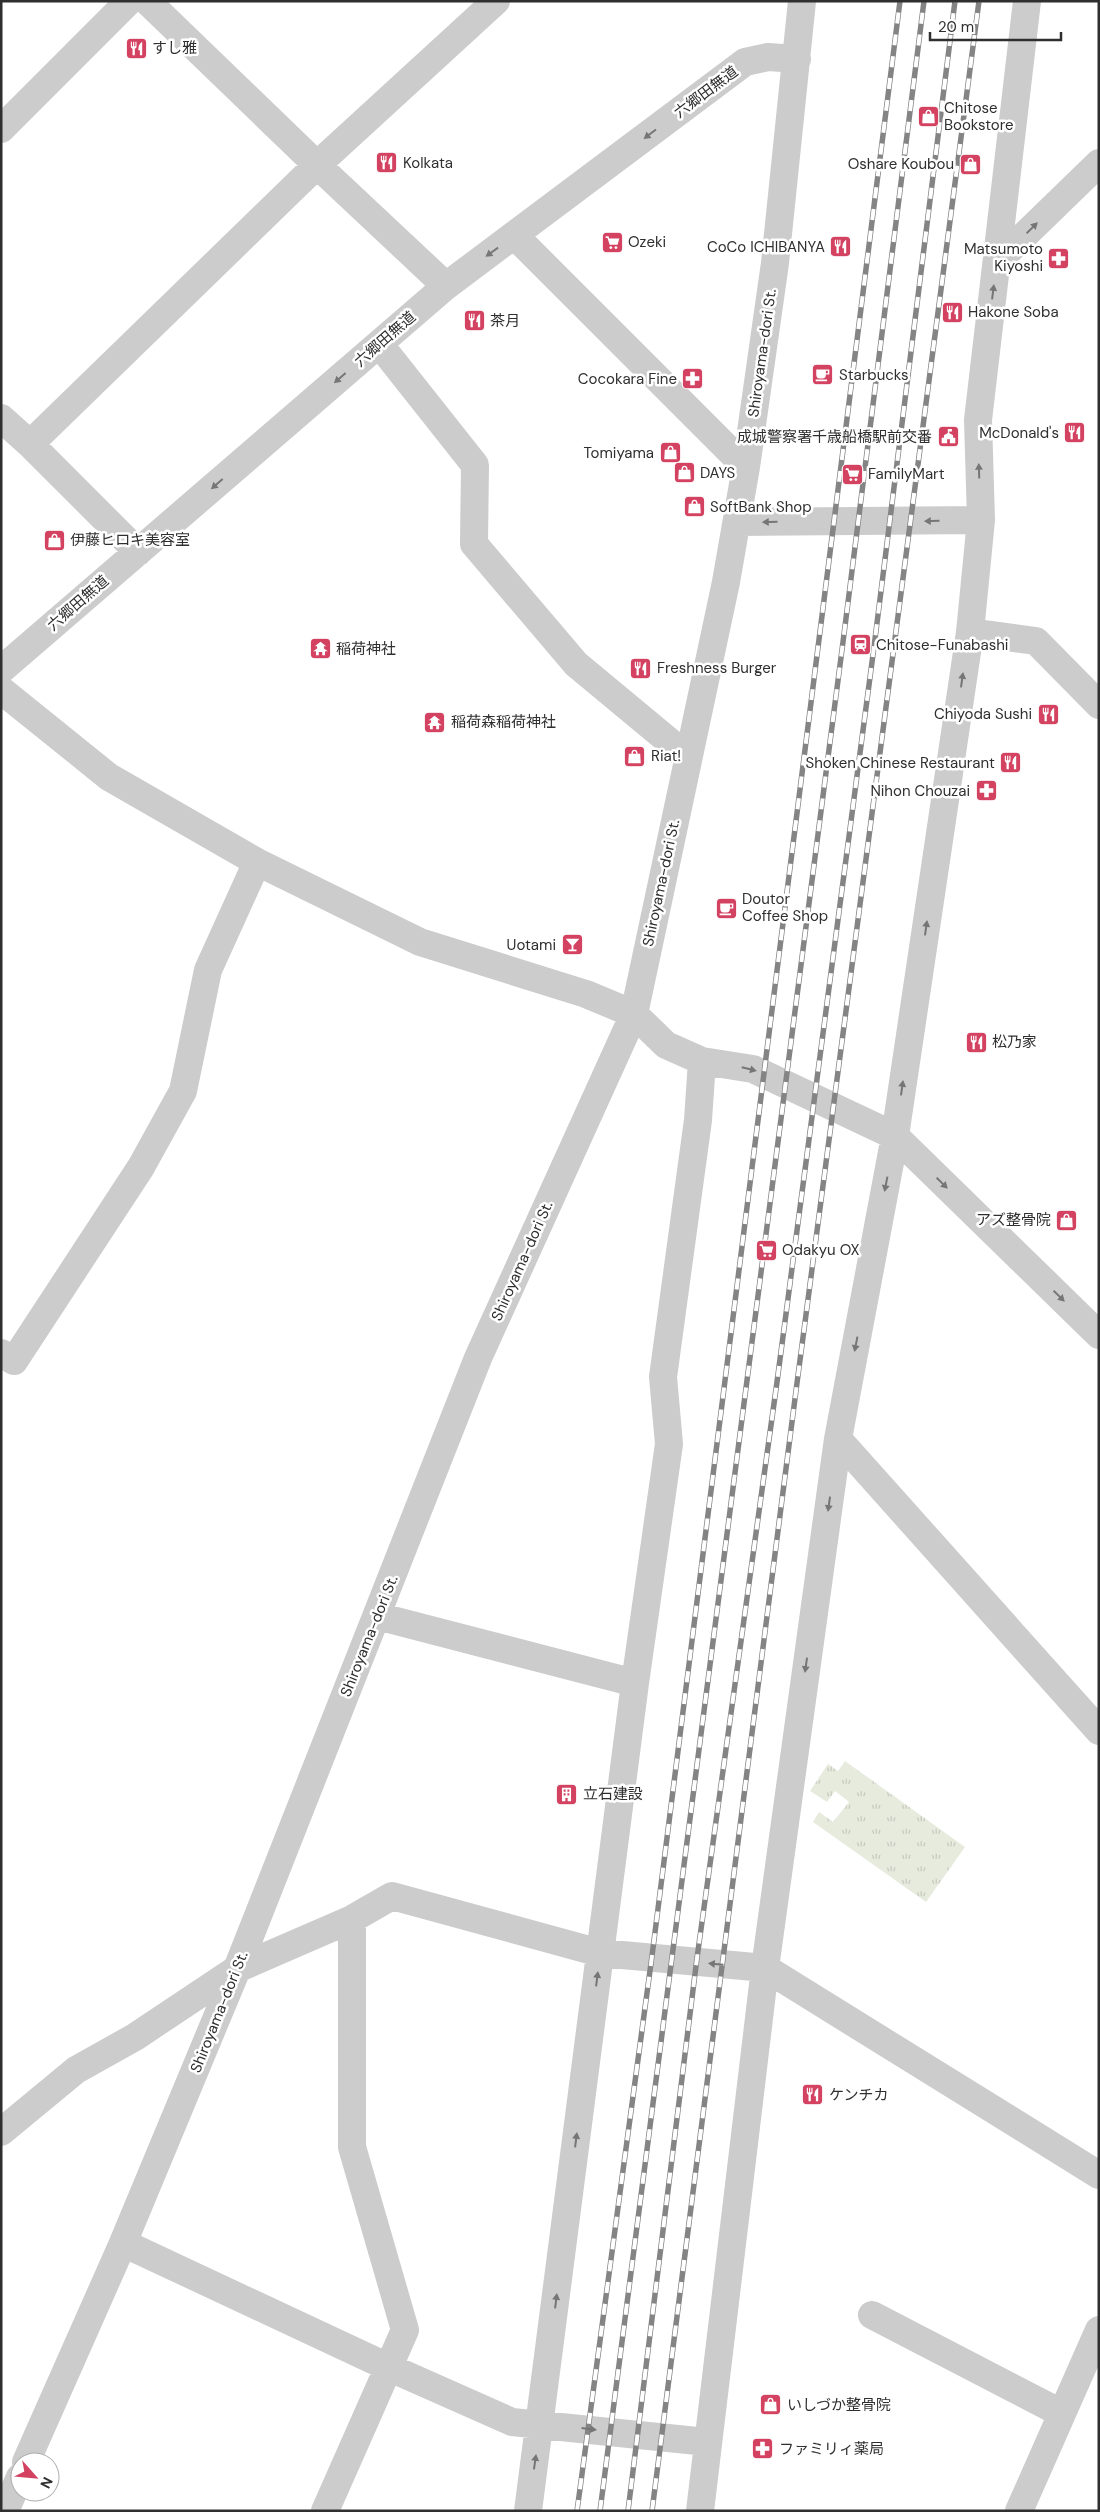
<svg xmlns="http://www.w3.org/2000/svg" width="1100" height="2512" font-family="'DM Sans','Noto Sans JP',sans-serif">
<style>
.grass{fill:url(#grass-tufts)}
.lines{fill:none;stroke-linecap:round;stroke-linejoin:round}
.minor{stroke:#ccc;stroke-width:28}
.rail-casing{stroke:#848484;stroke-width:5.5}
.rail{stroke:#fff;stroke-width:4;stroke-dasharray:11;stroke-linecap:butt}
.oneway{fill:#767676}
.labels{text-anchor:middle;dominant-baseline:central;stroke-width:5;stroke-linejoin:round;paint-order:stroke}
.poi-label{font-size:15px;fill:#2f2f2f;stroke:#fff;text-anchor:start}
.street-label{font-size:15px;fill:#2f2f2f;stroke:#fff}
</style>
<defs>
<pattern id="grass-tufts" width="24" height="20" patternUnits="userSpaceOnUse" patternTransform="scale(1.25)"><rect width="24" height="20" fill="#e7ebde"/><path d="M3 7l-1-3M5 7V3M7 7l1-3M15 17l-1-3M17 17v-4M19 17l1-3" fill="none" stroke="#c6cabf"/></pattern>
</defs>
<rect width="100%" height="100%" fill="#fff"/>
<path class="grass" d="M845 1761 965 1847 926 1902 813 1822 819 1812 833 1822 849 1802 835 1791 827 1802 810 1791 828 1764 838 1771Z"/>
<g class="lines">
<path class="minor" d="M147 1 317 165 446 286
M1 129 129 1
M515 236 746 467
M997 262 1099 163
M380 345 475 465 474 544 576 664 688 757
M1 418 30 444 138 552
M30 444 317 165 496 1
M737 522 981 520
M970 632 1036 641 1099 705
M1 670 446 286 745 62 768 57 797 59
M1 690 109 777 257 862 420 942 586 994 634 1014 666 1045 702 1061 753 1069 895 1136 1099 1335
M1 1353 14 1361 141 1167 183 1091 208 970 257 862
M838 1439 1099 1731
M377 1616 635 1683
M1 2132 76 2070 135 2037 237 1969 352 1919 392 1896 600 1953 765 1968 1099 2175
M123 2243 388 2367 512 2422 707 2442
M872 2315 1061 2413
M26 2462 123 2243 237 1969 478 1358 634 1014 726 582 746 467 775 263 802 1
M5 2511 20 2477
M325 2511 405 2330 352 2147V1919
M528 2511 635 1683 669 1444 663 1377 698 1120 702 1061
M700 2511 765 1968 838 1439 895 1136 970 632 981 520 978 420 1027 1
M1019 2511 1099 2330"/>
<defs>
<path id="rail" d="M577 2511 652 1956 900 1
M600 2511 843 642 924 1
M628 2511 697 1958 777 1382 874 647 955 1
M652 2511 797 1383 979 1"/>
</defs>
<use href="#rail" class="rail-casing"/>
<use href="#rail" class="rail"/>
</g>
<defs><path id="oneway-solid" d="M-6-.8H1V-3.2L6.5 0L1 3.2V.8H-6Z" transform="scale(1.25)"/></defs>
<g class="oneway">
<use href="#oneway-solid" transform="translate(650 134) rotate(143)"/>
<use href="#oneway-solid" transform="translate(1032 228) rotate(-44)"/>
<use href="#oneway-solid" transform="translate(492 252) rotate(144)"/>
<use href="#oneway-solid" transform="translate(993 292) rotate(-83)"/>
<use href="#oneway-solid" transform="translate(340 378) rotate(139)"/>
<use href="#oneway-solid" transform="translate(979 471) rotate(-92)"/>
<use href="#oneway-solid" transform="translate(217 484) rotate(139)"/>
<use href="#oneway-solid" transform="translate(932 521) rotate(179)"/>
<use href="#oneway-solid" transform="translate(770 522) rotate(179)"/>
<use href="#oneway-solid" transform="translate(962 680) rotate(-82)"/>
<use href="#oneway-solid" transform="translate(926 928) rotate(-82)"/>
<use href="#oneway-solid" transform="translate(749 1069) rotate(14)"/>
<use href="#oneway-solid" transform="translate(902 1088) rotate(-82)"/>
<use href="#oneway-solid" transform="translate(942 1183) rotate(44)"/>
<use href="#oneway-solid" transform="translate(886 1184) rotate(101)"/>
<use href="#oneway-solid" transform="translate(1059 1296) rotate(44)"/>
<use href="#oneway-solid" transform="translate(856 1344) rotate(101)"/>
<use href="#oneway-solid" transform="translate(829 1504) rotate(98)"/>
<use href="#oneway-solid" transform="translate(806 1665) rotate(98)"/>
<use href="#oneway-solid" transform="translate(716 1964) rotate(-175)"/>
<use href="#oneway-solid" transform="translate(597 1979) rotate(-83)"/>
<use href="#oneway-solid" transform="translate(576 2140) rotate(-83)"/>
<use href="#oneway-solid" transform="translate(556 2301) rotate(-83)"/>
<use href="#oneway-solid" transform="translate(589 2429) rotate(7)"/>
<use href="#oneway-solid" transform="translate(535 2462) rotate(-82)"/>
</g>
<defs>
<symbol id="restaurant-square" viewBox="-11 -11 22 22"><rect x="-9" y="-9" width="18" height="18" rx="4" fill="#d44262" stroke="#fff"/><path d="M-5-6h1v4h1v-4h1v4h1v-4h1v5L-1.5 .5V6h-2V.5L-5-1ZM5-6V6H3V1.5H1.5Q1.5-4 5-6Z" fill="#fff"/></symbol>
<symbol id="shop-square" viewBox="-11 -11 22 22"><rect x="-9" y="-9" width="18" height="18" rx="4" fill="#d44262" stroke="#fff"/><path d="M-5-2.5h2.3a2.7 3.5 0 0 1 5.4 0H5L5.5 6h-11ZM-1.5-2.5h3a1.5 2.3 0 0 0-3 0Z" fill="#fff"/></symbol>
<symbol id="supermarket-square" viewBox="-11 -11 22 22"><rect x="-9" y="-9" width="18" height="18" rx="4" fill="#d44262" stroke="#fff"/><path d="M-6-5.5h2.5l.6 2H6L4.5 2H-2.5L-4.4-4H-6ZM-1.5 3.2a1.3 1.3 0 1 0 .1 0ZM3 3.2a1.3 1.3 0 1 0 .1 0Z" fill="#fff"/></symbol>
<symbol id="pharmacy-square" viewBox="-11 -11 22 22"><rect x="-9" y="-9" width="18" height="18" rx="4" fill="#d44262" stroke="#fff"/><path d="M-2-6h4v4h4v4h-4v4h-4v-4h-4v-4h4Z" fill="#fff"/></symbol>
<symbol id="cafe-square" viewBox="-11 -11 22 22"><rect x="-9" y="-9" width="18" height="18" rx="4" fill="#d44262" stroke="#fff"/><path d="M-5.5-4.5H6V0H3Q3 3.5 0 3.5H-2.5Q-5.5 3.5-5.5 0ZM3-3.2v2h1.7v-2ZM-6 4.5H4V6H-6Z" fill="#fff"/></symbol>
<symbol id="civic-square" viewBox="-11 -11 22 22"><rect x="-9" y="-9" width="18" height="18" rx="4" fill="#d44262" stroke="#fff"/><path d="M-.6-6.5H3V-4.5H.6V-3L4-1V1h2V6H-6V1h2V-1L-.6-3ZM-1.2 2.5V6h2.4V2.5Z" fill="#fff"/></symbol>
<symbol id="station-square" viewBox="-11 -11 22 22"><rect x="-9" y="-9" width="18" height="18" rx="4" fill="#d44262" stroke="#fff"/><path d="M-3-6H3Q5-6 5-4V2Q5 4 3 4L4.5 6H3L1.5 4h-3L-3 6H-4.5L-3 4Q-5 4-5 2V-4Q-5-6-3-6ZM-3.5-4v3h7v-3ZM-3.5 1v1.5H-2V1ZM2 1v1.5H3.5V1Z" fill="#fff"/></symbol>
<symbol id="temple-square" viewBox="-11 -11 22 22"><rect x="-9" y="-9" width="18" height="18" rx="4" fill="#d44262" stroke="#fff"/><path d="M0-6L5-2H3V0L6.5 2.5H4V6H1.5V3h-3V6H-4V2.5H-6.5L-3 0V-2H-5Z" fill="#fff"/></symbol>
<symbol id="bar-square" viewBox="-11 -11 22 22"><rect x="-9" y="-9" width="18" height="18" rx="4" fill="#d44262" stroke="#fff"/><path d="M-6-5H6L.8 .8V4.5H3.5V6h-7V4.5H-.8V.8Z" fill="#fff"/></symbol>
<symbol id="building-square" viewBox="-11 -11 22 22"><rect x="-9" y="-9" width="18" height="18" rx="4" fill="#d44262" stroke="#fff"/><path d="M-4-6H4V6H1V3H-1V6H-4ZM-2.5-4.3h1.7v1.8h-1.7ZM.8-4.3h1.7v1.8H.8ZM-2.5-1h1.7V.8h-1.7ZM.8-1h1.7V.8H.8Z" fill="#fff"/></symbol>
</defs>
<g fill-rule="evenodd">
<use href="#restaurant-square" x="124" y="36" width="25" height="25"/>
<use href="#shop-square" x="916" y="104" width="25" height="25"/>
<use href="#restaurant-square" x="374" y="150" width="25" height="25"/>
<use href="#shop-square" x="958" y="152" width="25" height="25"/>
<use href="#supermarket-square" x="600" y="230" width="25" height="25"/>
<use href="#restaurant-square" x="828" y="234" width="25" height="25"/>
<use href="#pharmacy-square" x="1046" y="246" width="25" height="25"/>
<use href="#restaurant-square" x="940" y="300" width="25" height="25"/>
<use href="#restaurant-square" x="462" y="308" width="25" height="25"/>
<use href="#cafe-square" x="810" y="362" width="25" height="25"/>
<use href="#pharmacy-square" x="680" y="366" width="25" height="25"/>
<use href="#restaurant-square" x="1062" y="420" width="25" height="25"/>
<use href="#civic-square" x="936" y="424" width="25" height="25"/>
<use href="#shop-square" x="658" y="440" width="25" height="25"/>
<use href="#shop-square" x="672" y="460" width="25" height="25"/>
<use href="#supermarket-square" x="840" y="462" width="25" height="25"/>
<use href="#shop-square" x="682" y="494" width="25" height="25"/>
<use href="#shop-square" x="42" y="528" width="25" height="25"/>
<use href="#station-square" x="848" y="632" width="25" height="25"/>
<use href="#temple-square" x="308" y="636" width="25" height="25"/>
<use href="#restaurant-square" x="628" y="656" width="25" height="25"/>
<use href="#restaurant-square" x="1036" y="702" width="25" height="25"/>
<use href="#temple-square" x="422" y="710" width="25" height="25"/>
<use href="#shop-square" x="622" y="744" width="25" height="25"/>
<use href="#restaurant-square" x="998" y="750" width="25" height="25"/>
<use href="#pharmacy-square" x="974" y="778" width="25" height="25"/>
<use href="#cafe-square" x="714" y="896" width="25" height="25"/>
<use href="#bar-square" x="560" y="932" width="25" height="25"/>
<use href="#restaurant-square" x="964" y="1030" width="25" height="25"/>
<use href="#shop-square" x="1054" y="1208" width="25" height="25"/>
<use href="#supermarket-square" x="754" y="1238" width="25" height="25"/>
<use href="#building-square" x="554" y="1782" width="25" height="25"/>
<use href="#restaurant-square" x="800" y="2082" width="25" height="25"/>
<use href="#shop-square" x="758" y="2392" width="25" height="25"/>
<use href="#pharmacy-square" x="750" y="2436" width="25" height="25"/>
</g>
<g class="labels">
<g class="poi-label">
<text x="152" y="48">すし雅</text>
<text x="944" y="108">Chitose<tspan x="944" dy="17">Bookstore</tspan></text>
<text x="403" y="163">Kolkata</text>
<text x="954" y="164" text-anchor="end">Oshare Koubou</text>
<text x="628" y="242">Ozeki</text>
<text x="825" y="247" text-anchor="end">CoCo ICHIBANYA</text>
<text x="1043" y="249" text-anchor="end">Matsumoto<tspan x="1043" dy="17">Kiyoshi</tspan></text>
<text x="968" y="312">Hakone Soba</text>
<text x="490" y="321">茶月</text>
<text x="839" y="375">Starbucks</text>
<text x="677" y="379" text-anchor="end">Cocokara Fine</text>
<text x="1059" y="433" text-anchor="end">McDonald's</text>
<text x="932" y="437" text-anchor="end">成城警察署千歳船橋駅前交番</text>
<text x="654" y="453" text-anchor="end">Tomiyama</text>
<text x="700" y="473">DAYS</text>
<text x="868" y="474">FamilyMart</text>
<text x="710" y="507">SoftBank Shop</text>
<text x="70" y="540">伊藤ヒロキ美容室</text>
<text x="876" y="645">Chitose-Funabashi</text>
<text x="336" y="649">稲荷神社</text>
<text x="657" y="668">Freshness Burger</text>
<text x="1032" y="714" text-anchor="end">Chiyoda Sushi</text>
<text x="451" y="722">稲荷森稲荷神社</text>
<text x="651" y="756">Riat!</text>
<text x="995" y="763" text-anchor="end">Shoken Chinese Restaurant</text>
<text x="970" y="791" text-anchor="end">Nihon Chouzai</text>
<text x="742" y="899">Doutor<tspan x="742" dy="17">Coffee Shop</tspan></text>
<text x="556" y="945" text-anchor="end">Uotami</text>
<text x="992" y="1042">松乃家</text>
<text x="1051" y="1220" text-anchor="end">アズ整骨院</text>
<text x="782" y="1250">Odakyu OX</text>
<text x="583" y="1794">立石建設</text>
<text x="829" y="2095">ケンチカ</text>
<text x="787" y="2405">いしづか整骨院</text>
<text x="779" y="2449">ファミリィ薬局</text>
</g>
<g class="street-label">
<text transform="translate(706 92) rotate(-37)">六郷田無道</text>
<text transform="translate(385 339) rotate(-41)">六郷田無道</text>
<text transform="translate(762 353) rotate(-82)">Shiroyama-dori St.</text>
<text transform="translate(78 603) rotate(-41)">六郷田無道</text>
<text transform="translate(661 883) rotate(-78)">Shiroyama-dori St.</text>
<text transform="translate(522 1261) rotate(-66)">Shiroyama-dori St.</text>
<text transform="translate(369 1636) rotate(-68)">Shiroyama-dori St.</text>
<text transform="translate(219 2012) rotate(-68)">Shiroyama-dori St.</text>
</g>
</g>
<rect width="1100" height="2512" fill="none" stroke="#2f2f2f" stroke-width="5"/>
<g transform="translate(35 2477) rotate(117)"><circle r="24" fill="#ffffff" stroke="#acacac"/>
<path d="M0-4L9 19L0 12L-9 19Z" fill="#d44262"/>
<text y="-8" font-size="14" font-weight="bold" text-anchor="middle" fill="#2f2f2f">N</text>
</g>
<path d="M930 32v8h131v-8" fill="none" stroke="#2f2f2f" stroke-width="2.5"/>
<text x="938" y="32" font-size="15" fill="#2f2f2f" stroke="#ffffff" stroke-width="4" paint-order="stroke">20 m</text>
</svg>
